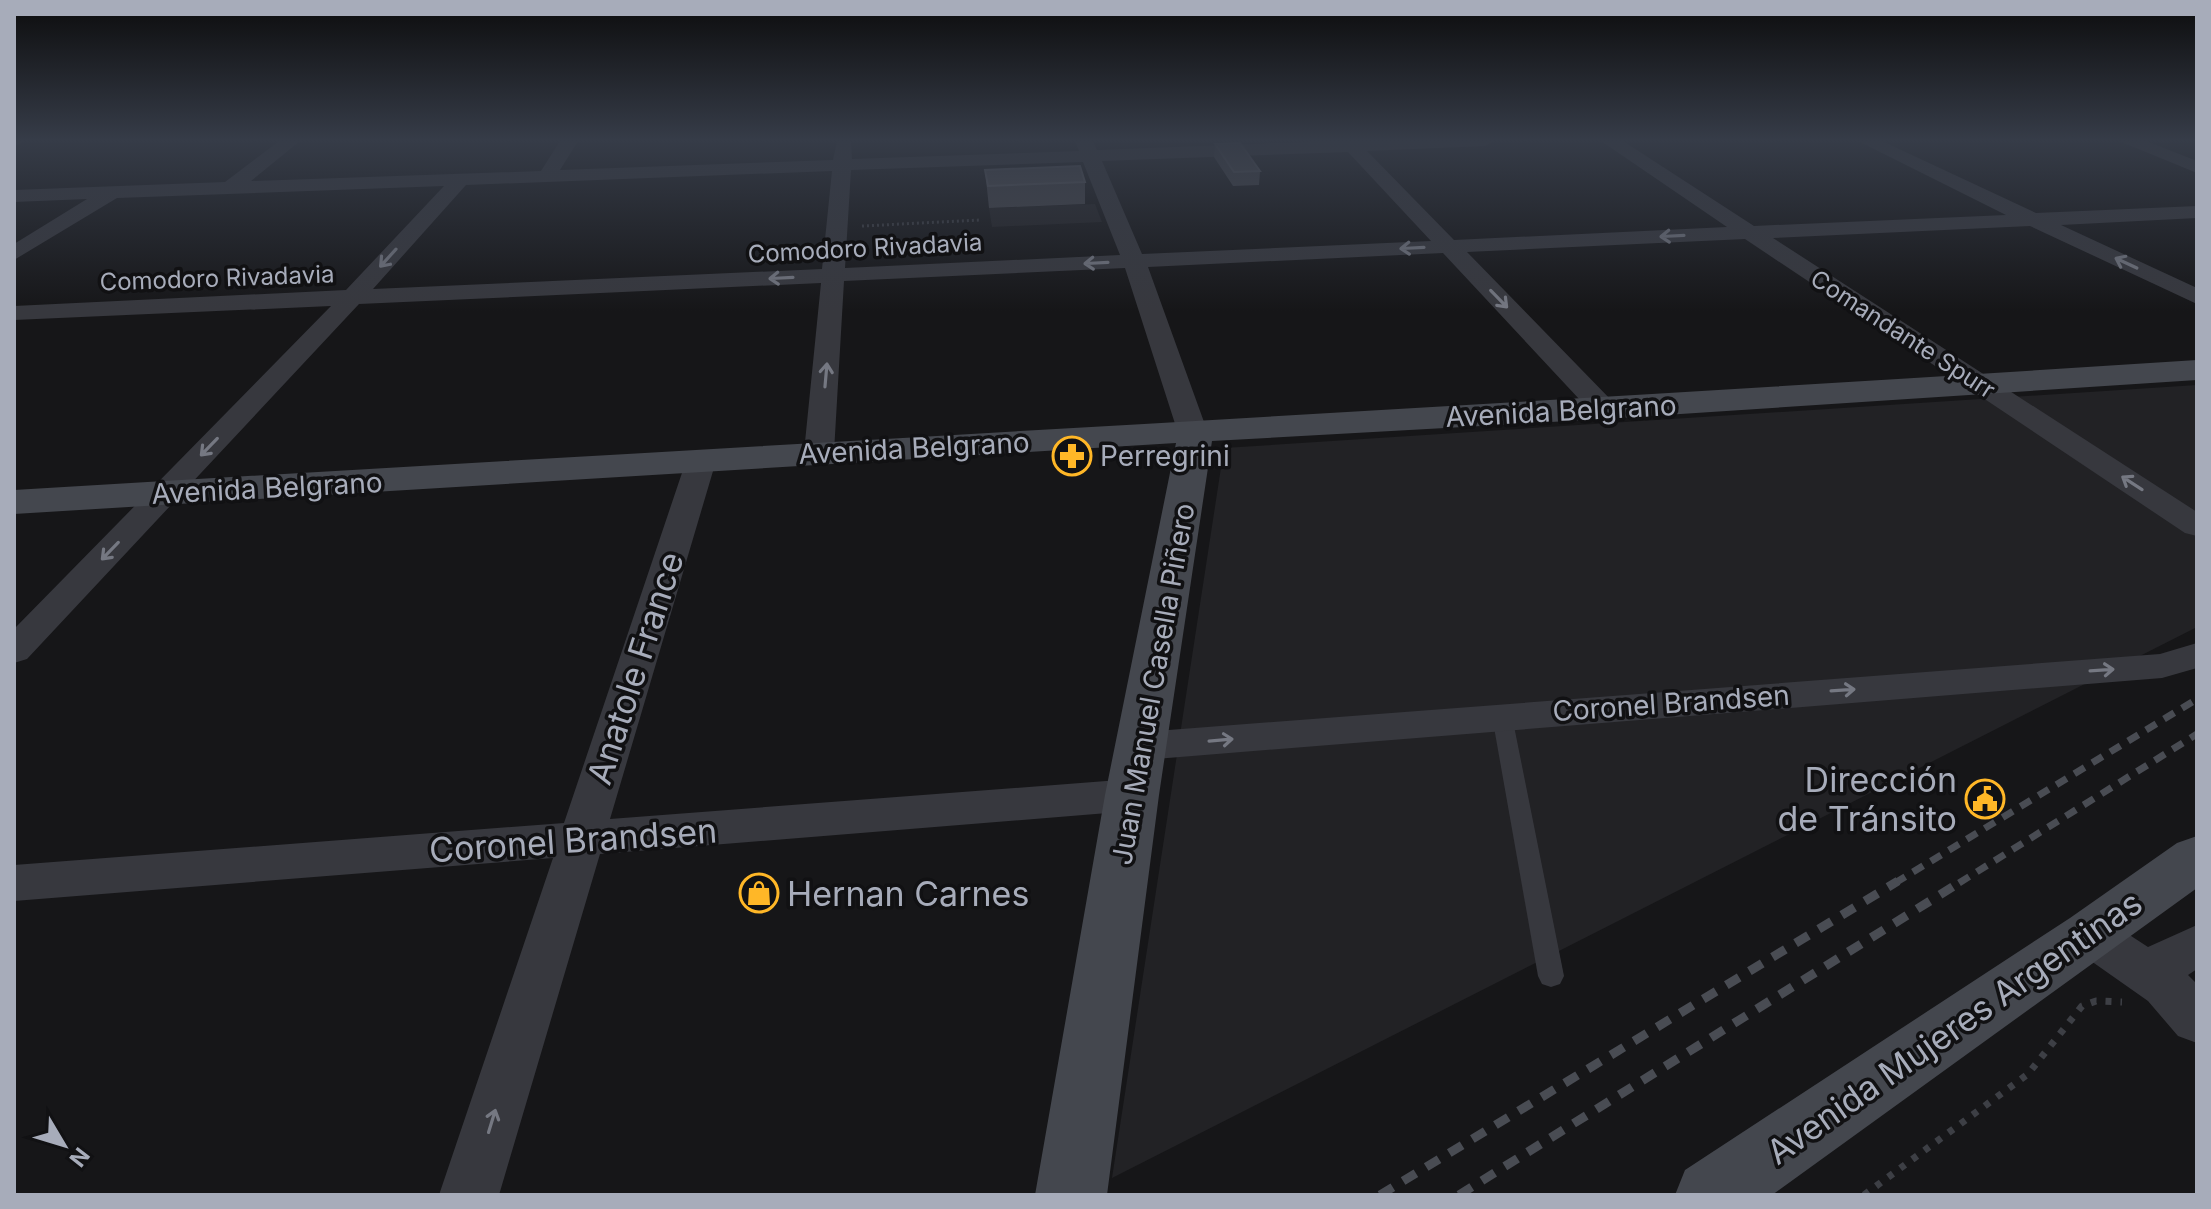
<svg xmlns="http://www.w3.org/2000/svg" width="2211" height="1209" font-family="Inter,sans-serif">
<style>
.built{fill:#222225}
.lines{fill:none;stroke-linecap:round;stroke-linejoin:round}
.path-far1{stroke:#3d3f45;stroke-width:3;stroke-dasharray:2 3;stroke-linecap:butt}
.path{stroke:#3d3f45;stroke-width:7;stroke-dasharray:6 9;stroke-linecap:butt}
.lane{fill:#37383e;fill-rule:evenodd}
.street{fill:#37383e;fill-rule:evenodd}
.secondary{fill:#44474e;fill-rule:evenodd}
.rail-far1{stroke:#494c53;stroke-width:7;stroke-dasharray:12 9;stroke-linecap:butt}
.rail{stroke:#494c53;stroke-width:9;stroke-dasharray:15 12;stroke-linecap:butt}
.wall{fill:#47484e}
.building{fill:#52535a;stroke:#5f6169;stroke-width:2}
.oneway{stroke:#757882}
.labels{text-anchor:middle;dominant-baseline:central;stroke-width:7;stroke-linejoin:round;paint-order:stroke}
.far-street-label{font-size:24px;fill:#a7acba;stroke:#111113}
.street-label{font-size:28px;fill:#a7acba;stroke:#111113}
.poi-label{font-size:28px;fill:#a7acba;stroke:#111113;text-anchor:start}
.near-street-label{font-size:34px;fill:#a7acba;stroke:#111113}
.near-poi-label{font-size:34px;fill:#a7acba;stroke:#111113;text-anchor:end}
</style>
<rect width="100%" height="100%" fill="#161618"/>
<path class="built" d="M1095 204 1102 222 992 227 989 208Z
M2197 385V627L1112 1178 1224 448Z"/>
<g class="lines">
<path class="path-far1" d="M862 226 980 220"/>
<path class="path" d="M1864 1195 2028 1074 2082 1006 2096 1001 2122 1002"/>
<path class="lane" d="M1502 709 1509 711 1512 716 1564 976 1560 984 1551 987 1542 984 1538 976 1492 716 1495 711Z"/>
<path class="street" d="M14 141H24L14 147Z
M279 141H300L251 181 541 171 560 141H578L560 170 833 160 837 141H851L852 159 1079 151 1075 141H1093L1097 150 1329 141H1494L1485 146 1367 151 1454 240 1727 227 1601 141H1623L1754 226 2006 215 1858 141H1882L2036 213 2197 206V218L2061 225 2197 288V304L2030 226 1773 238 2197 512V536L2185 533 1745 239 1467 252 1614 403 1618 409 1614 415 1604 417 1594 415 1443 253 1148 267 1208 433 1203 439 1193 442 1183 439 1178 433 1125 268 844 281 834 452 830 458 819 461 808 458 804 452 821 283 359 304 27 659 14 663V629L331 306 14 320V306L346 290 444 186 117 198 14 260V244L87 199 14 202V190L225 182ZM1348 152 1431 241 1142 254 1102 161ZM1083 162 1120 255 845 268 851 170ZM832 171 822 269 373 289 466 185Z
M2119 141H2146L2197 161V173Z
M701 452 712 455 716 461 610 819 1132 779 1147 784 1154 795 1147 806 1132 811 600 854 499 1195H439L553 858 14 901V865L564 823 686 461 690 455Z
M2197 643V668L2162 678 1143 760 1128 756 1122 746 1128 736 1143 732 2160 654Z
M2091 915 2108 921 2148 947 2197 925V969L2188 975 2197 984V1043L2178 1036 2148 1001 2074 949 2066 935 2074 921Z"/>
<path class="secondary" d="M2197 360V380L1604 419 1212 441 1159 795 1107 1195H1035L1105 795 1176 443 14 514V490C742 446 1470 407 2197 360Z
M2197 836V888L1772 1195H1675L1685 1170 2070 918 2177 843Z"/>
<path class="rail-far1" d="M1895 883 2197 699
M1959 883 2197 734"/>
<path class="rail" d="M1380 1195 1898 881
M1459 1195 1962 881"/>
</g>
<path class="wall" d="M1215 144 1260 171 1259 185 1233 186 1214 157Z
M985 170 1085 182V204L989 208Z"/>
<path class="building" d="M1240 143 1260 171 1234 172 1215 144Z
M1080 166 1085 182 988 186 985 170Z"/>
<defs><path id="oneway-shaft" d="M-6 0H5M1.5-3L5.5 0L1.5 3" fill="none" stroke-width="1.6" stroke-linecap="round" stroke-linejoin="round" transform="scale(2)"/></defs>
<g class="oneway">
<use href="#oneway-shaft" transform="translate(1672 236) rotate(177)"/>
<use href="#oneway-shaft" transform="translate(1412 248) rotate(177)"/>
<use href="#oneway-shaft" transform="translate(388 258) rotate(132)"/>
<use href="#oneway-shaft" transform="translate(1096 263) rotate(177)"/>
<use href="#oneway-shaft" transform="translate(2126 263) rotate(-155)"/>
<use href="#oneway-shaft" transform="translate(781 278) rotate(177)"/>
<use href="#oneway-shaft" transform="translate(1499 299) rotate(46)"/>
<use href="#oneway-shaft" transform="translate(826 375) rotate(-85)"/>
<use href="#oneway-shaft" transform="translate(209 447) rotate(134)"/>
<use href="#oneway-shaft" transform="translate(2132 483) rotate(-147)"/>
<use href="#oneway-shaft" transform="translate(110 551) rotate(134)"/>
<use href="#oneway-shaft" transform="translate(2102 670) rotate(-4)"/>
<use href="#oneway-shaft" transform="translate(1843 690) rotate(-4)"/>
<use href="#oneway-shaft" transform="translate(1221 740) rotate(-5)"/>
<use href="#oneway-shaft" transform="translate(492 1121) rotate(-73)"/>
</g>
<linearGradient id="sky" x2="0" y2="1"><stop stop-color="#0c0c0d"/><stop offset="0.45" stop-color="#363c48"/><stop offset="1" stop-color="#363c48" stop-opacity="0"/></linearGradient>
<rect width="2211" height="311" fill="url(#sky)"/>
<defs>
<symbol id="pharmacy-ring" viewBox="-11 -11 22 22"><circle r="9.5" fill="#111113" stroke="#ffb727" stroke-width="1.5"/><path d="M-2-6h4v4h4v4h-4v4h-4v-4h-4v-4h4Z" fill="#ffb727"/></symbol>
<symbol id="civic-ring" viewBox="-11 -11 22 22"><circle r="9.5" fill="#111113" stroke="#ffb727" stroke-width="1.5"/><path d="M-.6-6.5H3V-4.5H.6V-3L4-1V1h2V6H-6V1h2V-1L-.6-3ZM-1.2 2.5V6h2.4V2.5Z" fill="#ffb727"/></symbol>
<symbol id="shop-ring" viewBox="-11 -11 22 22"><circle r="9.5" fill="#111113" stroke="#ffb727" stroke-width="1.5"/><path d="M-5-2.5h2.3a2.7 3.5 0 0 1 5.4 0H5L5.5 6h-11ZM-1.5-2.5h3a1.5 2.3 0 0 0-3 0Z" fill="#ffb727"/></symbol>
</defs>
<g fill-rule="evenodd">
<use href="#pharmacy-ring" x="1050" y="434" width="44" height="44"/>
<use href="#civic-ring" x="1963" y="777" width="44" height="44"/>
<use href="#shop-ring" x="737" y="871" width="44" height="44"/>
</g>
<g class="labels">
<g class="far-street-label">
<text transform="translate(865 248) rotate(-3)">Comodoro Rivadavia</text>
<text transform="translate(217 278) rotate(-2)">Comodoro Rivadavia</text>
<text transform="translate(1903 334) rotate(33)">Comandante Spurr</text>
</g>
<g class="street-label">
<text transform="translate(1561 411) rotate(-3)">Avenida Belgrano</text>
<text transform="translate(914 448) rotate(-3)">Avenida Belgrano</text>
<text transform="translate(267 488) rotate(-3)">Avenida Belgrano</text>
<text transform="translate(1153 684) rotate(-80)">Juan Manuel Casella Piñero</text>
<text transform="translate(1671 703) rotate(-4)">Coronel Brandsen</text>
</g>
<g class="poi-label">
<text x="1100" y="456">Perregrini</text>
</g>
<g class="near-street-label">
<text transform="translate(635 668) rotate(-72)">Anatole France</text>
<text transform="translate(573 840) rotate(-4)">Coronel Brandsen</text>
<text transform="translate(1954 1027) rotate(-35)">Avenida Mujeres Argentinas</text>
</g>
<g class="near-poi-label">
<text x="1957" y="779">Dirección<tspan x="1957" dy="39">de Tránsito</tspan></text>
<text x="787" y="893" text-anchor="start">Hernan Carnes</text>
</g>
</g>
<rect width="2211" height="1209" fill="none" stroke="#a7acba" stroke-width="32"/>
<g transform="translate(64 1145) rotate(128)" stroke="#111113" stroke-width="6" paint-order="stroke">
<path d="M0-6L14 30L0 20L-14 30Z" fill="#a7acba"/>
<text y="-12" font-size="22" font-weight="bold" text-anchor="middle" fill="#a7acba">N</text>
</g>
</svg>
